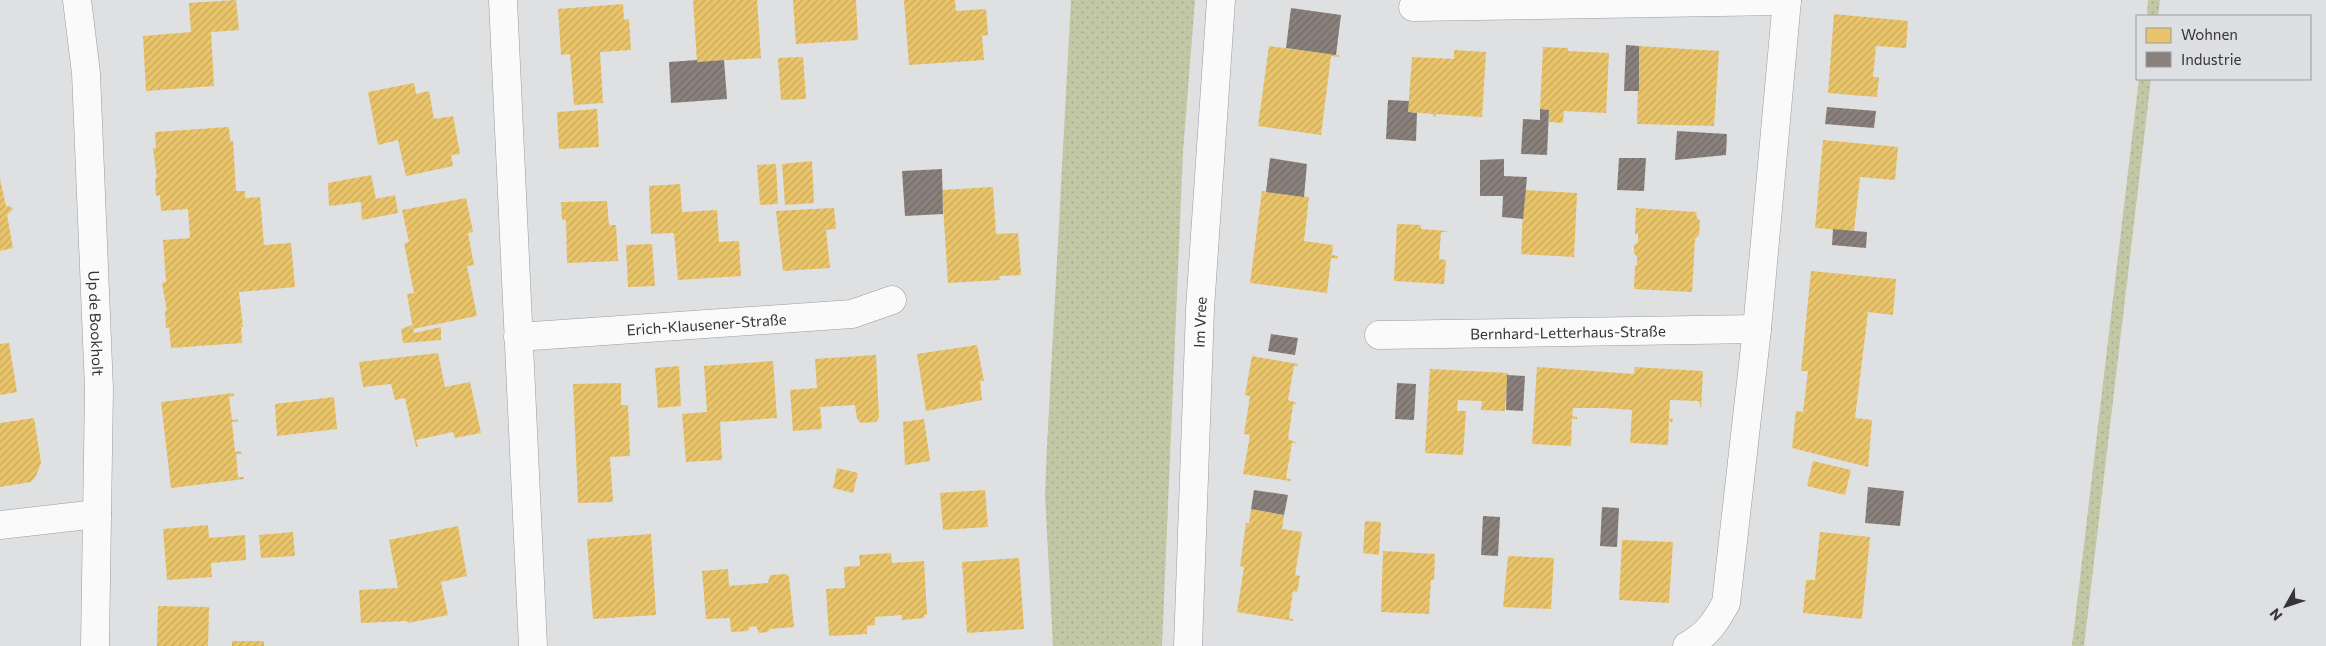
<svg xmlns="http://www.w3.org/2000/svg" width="2326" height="646" font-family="Commissioner,sans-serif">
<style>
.grass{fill:url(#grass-dots)}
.homes{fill:url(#homes-hatch)}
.industry{fill:url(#industry-hatch)}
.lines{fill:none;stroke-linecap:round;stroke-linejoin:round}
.minor-casing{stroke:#9a9b9c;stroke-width:29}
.tertiary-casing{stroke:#9a9b9c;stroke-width:29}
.minor{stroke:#fafafb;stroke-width:28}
.tertiary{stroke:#fafafb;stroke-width:28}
.labels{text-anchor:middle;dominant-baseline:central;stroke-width:5;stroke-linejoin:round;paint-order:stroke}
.street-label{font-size:15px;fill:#353537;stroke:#dedfe3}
</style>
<defs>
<pattern id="grass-dots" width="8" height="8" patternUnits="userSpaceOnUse" patternTransform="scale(1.25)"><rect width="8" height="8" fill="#c2c8a5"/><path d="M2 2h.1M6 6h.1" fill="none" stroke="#a7ac8f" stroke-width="1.8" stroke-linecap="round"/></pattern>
<pattern id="homes-hatch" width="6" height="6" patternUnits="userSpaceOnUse" patternTransform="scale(1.25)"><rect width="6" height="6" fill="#e9c46a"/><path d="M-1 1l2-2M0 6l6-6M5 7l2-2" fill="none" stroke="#c8a95c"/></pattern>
<pattern id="industry-hatch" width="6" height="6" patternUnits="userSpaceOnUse" patternTransform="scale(1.25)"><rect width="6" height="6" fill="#8a817c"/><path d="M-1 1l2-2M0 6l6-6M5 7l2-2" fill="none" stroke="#726a66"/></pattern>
</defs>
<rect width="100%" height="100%" fill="#dfe0e2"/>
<path class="grass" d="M1071 0H1195L1183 152 1162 646H1053L1045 495 1047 446Z
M2148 0H2160L2158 16H2147Z
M2139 79H2151L2084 646H2072Z"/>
<path class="homes" d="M236 0 239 30 211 32 214 86 146 91 143 36 191 32 189 3Z
M693 0H757L761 58 697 62Z
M793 0H856L858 40 796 44Z
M904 0H955L956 11 986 9 988 35 982 36 984 60 909 65Z
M623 4 624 20 629 19 631 50 600 52 603 103 574 105 570 54 561 55 558 9Z
M1834 14 1908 21 1906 48 1876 46 1873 77H1879L1877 97 1828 93Z
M1269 46 1339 55V57L1331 56 1321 135 1258 126Z
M1639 46 1719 51 1714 126 1637 124Z
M1543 47 1568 48V51L1609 53 1606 113 1564 111 1563 123 1549 122V110L1540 109Z
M1454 50 1486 52 1482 117 1436 114V117L1433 116V114L1408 112 1412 57 1454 59Z
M803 57 806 99 781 100 778 58Z
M414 83 416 94 429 91 434 119 453 116 460 154 451 155 453 166 406 176 398 140 378 145 368 92Z
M597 109 599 147 559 149 557 112Z
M229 127 230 141H233L236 191H245V198L260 197 264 245 291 243 295 287 239 292 243 327H241L242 343 171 348 169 327 166 328 165 311H167L162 283 166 282 163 240 190 238 188 209 161 211 160 195 156 196 155 178H157L153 148H156L155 132Z
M1823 140 1898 147 1895 180 1860 177 1854 231 1815 228Z
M812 161 814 203 785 205 782 164Z
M776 164 778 204 760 205 757 165Z
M371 175 376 199 395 195 398 213 362 220 361 202 329 206 328 183Z
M0 179 6 206H9L13 209 7 215 13 248 0 251Z
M680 184 682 212 717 210 719 242 739 241 741 276 678 280 674 233 651 234 649 186Z
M993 187 996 234 1018 233 1021 275 999 276 1000 280 948 283 942 190Z
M1524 190 1577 193 1574 257 1521 254Z
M1262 191 1309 197 1304 241 1333 245 1332 255 1338 256V259L1331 258 1327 293 1250 283Z
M466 198 473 232 468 233 474 265 467 266 477 316 413 329 407 294 414 293 404 243 409 242 402 210Z
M607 201 609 225H616L618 261 567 263 566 220H562L561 202Z
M834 208 836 229 826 230 830 268 783 271 776 211Z
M1636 208 1697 212 1696 216 1700 221 1699 235 1695 239 1692 292 1634 289 1635 267H1633L1637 265V257L1634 253V245L1638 242V234H1635Z
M1397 224 1421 225V229L1447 231V232H1441L1439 259 1446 260 1444 284 1394 281Z
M652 244 655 286 628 287 626 245Z
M1811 271 1896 279 1893 315 1868 312 1855 418 1872 420 1868 467 1792 448 1796 411 1803 412 1808 371H1801Z
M412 325 414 333 441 327V340L403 343 401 329Z
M9 343 17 392 0 395V344Z
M977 345 984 381H980L982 400 926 411 917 354Z
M438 353 445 387 470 382 481 433 455 438 453 432 416 440 418 446 416 447 405 398 395 400 391 384 363 387 359 362Z
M876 355 879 417 876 422 861 423 857 419 855 405 820 407 822 429 793 431 790 390 817 388 815 359Z
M1252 356 1298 364V366H1294L1288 400 1297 403 1293 405 1288 439 1297 443H1292L1286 478 1291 479 1290 481 1243 474 1250 435 1244 434 1250 396 1245 395Z
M773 361 777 418 720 422 722 460 686 462 682 414 707 412 704 366Z
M679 366 681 406 658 408 655 368Z
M1537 367 1634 374 1635 367 1703 371 1701 409 1699 401 1670 400 1669 419 1673 418 1672 422 1669 421 1668 445 1630 443 1632 410 1603 408H1573L1572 416 1577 417V419H1572L1571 446 1532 444Z
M1430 369 1508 373 1505 411 1481 410 1482 401 1458 400 1457 411H1466L1463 455 1425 453Z
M621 383V405H628L630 456 610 457 613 502 578 503 573 384Z
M234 393V396L229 397 232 420 238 419V422H232L235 452 241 451 242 454H236L238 477H244V479L171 488 161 402Z
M334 397 337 429 277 436 275 404Z
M34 418 41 463 36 476 31 482 0 487V423Z
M924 419 930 461 905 465 903 422Z
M1813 461 1851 470 1845 495 1807 486Z
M837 468 858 473 853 493 833 488Z
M985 490 988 527 943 530 940 493Z
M1251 509 1284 515 1282 529 1302 532 1295 575 1300 576 1297 592 1293 591 1289 618 1293 619V621L1237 612 1244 567 1240 566 1246 523H1249Z
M1365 521 1381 522 1379 555 1363 553Z
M208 525 209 538 245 535 246 560 211 563 212 577 167 580 163 529Z
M458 526 467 576 441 582 448 615 408 623 407 621 361 623 359 590 398 588 389 540Z
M293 532 295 556 261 558 259 535Z
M1820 532 1870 537 1862 619 1803 613 1806 580H1815Z
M651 534 656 615 593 619 587 539Z
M1622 540 1673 542 1669 603 1619 600Z
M1383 551 1435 554 1434 580H1431L1429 614 1381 612Z
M891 553 892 563 924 561 927 615H924V618L902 620V615L875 617V625L867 626V634L829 636 826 589 845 588 844 567 860 566 859 555Z
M1508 556 1554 558 1551 609 1503 607Z
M1019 558 1024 629 967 633 962 562Z
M728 569 729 586 768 583 770 575 786 574 789 577 794 627 770 629 768 632 759 633 756 626 750 627 748 631 731 632 730 618 706 619 702 571Z
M158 606 209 607 208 646H157Z
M232 641H264V646H232Z"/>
<path class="industry" d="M1291 8 1341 15 1336 55 1286 48Z
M1626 45 1639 46V91H1624Z
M697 60V62L724 60 727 99 671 103 669 62Z
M1388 100 1409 101 1408 112 1417 113 1416 141 1386 139Z
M1827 107 1876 111 1874 128 1825 124Z
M1540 109 1549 110 1547 155 1521 154 1523 119 1540 120Z
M1677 131 1727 134 1726 155 1675 160Z
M1270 158 1307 164 1304 197 1266 192Z
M1619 158H1646L1644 191 1617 190Z
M1504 159V176L1527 177 1523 219 1502 217 1503 196H1480V160Z
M942 169 943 214 905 216 902 171Z
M1833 229 1867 232 1866 248 1832 245Z
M1271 334 1298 338 1295 355 1268 351Z
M1507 375 1525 376 1523 411 1506 410Z
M1397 383 1416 384 1414 420 1395 419Z
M1868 487 1904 491 1900 526 1865 523Z
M1254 490 1288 495 1284 515 1251 509Z
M1602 507 1619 508 1617 547 1600 546Z
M1483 516 1500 517 1498 556 1481 555Z"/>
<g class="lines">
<defs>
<g id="minor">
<path d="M503 0 533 646"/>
<path d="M1413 7 1787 1"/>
<path id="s1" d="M1379 335 1757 329"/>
<path id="s2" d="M518 337 852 314 892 300"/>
<path d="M0 525 97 514"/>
<path id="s3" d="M1188 646 1200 309 1221 0"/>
<path d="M1687 646C1707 635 1715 623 1726 603L1757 329 1787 0"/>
</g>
<g id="tertiary">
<path id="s4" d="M77 0 86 73 99 389 95 646"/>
</g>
</defs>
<use href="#minor" class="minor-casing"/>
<use href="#tertiary" class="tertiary-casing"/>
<use href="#minor" class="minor"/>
<use href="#tertiary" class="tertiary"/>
</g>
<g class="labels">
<g class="street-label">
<text stroke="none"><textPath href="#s4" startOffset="324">Up de Bookholt</textPath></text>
<text stroke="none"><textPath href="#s3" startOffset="324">Im Vree</textPath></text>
<text stroke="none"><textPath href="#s2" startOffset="189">Erich-Klausener-Straße</textPath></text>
<text stroke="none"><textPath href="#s1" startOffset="189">Bernhard-Letterhaus-Straße</textPath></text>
</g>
</g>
<rect x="2136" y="15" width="175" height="65" fill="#dedfe3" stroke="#9a9b9e"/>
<rect x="2146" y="28" width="25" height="15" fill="#e9c46a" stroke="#9a9b9e"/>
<text x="2181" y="40" font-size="15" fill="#353537">Wohnen</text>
<rect x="2146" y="52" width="25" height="15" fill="#8a817c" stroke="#9a9b9e"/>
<text x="2181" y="65" font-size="15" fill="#353537">Industrie</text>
<g transform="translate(2286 606) rotate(230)" stroke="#dedfe3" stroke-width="4" paint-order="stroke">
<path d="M0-4L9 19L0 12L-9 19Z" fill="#353537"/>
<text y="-8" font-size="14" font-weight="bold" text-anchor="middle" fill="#353537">N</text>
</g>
</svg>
